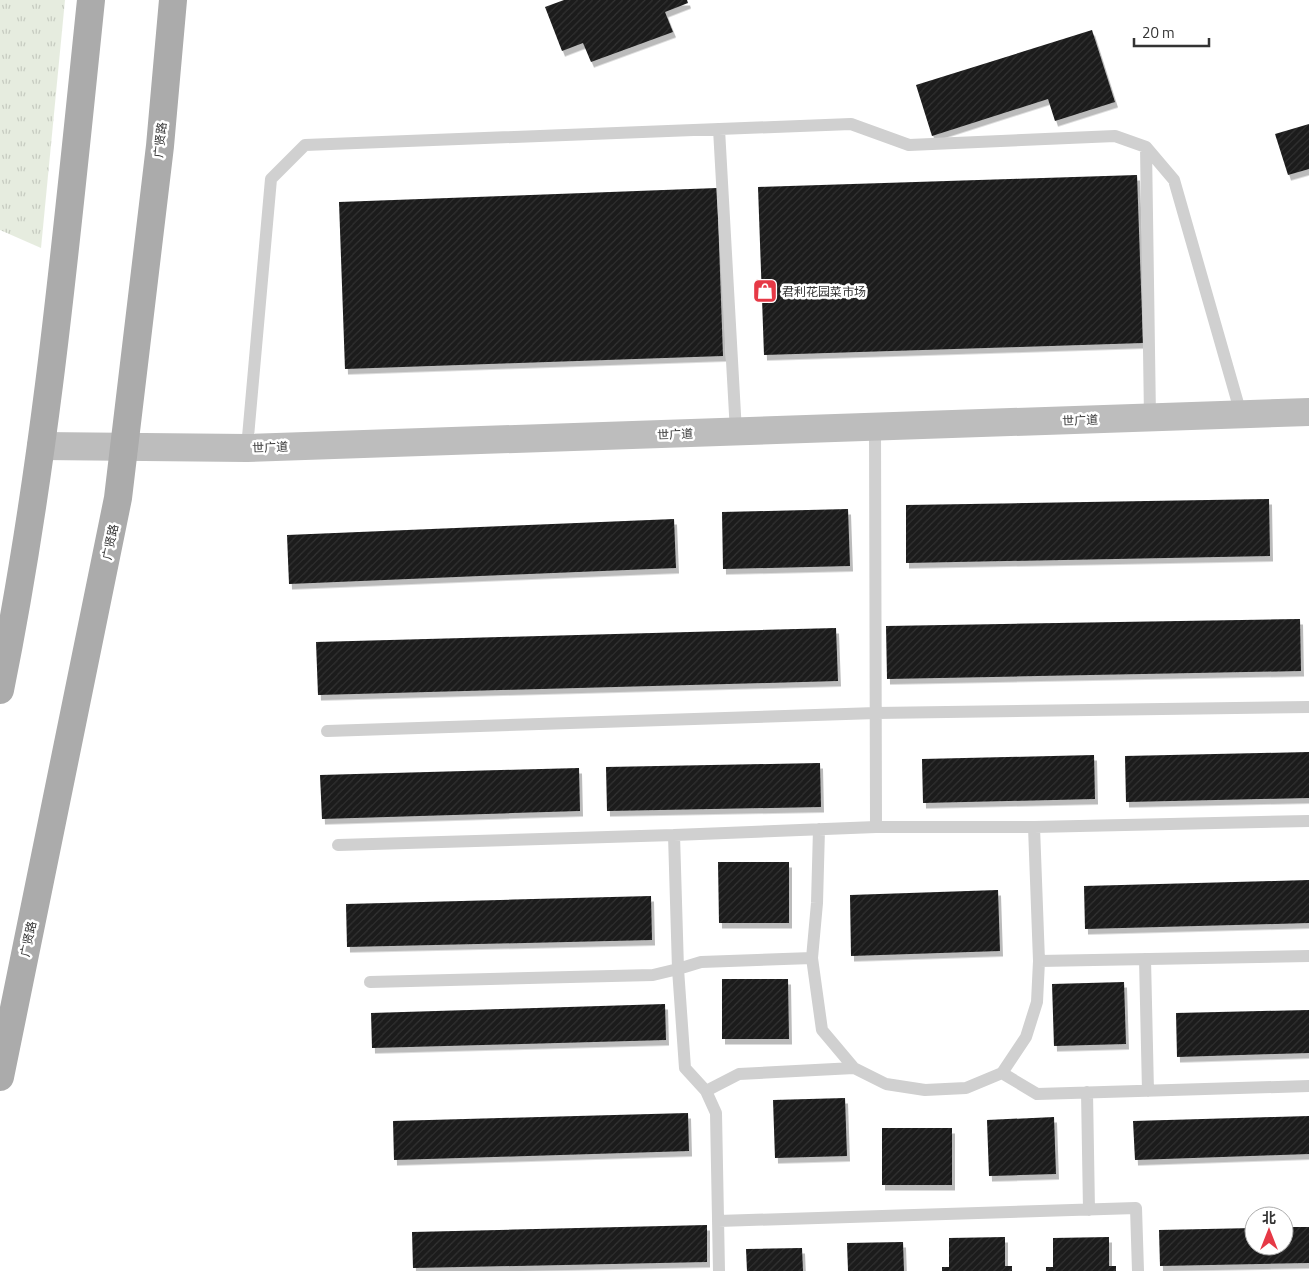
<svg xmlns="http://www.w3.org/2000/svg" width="1309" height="1271" font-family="'Titillium Web','Noto Sans SC',sans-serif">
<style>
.park{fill:url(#park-tufts)}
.building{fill:url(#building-hatch);filter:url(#shadow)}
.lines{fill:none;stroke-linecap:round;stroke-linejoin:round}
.lane{stroke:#d0d0d0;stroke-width:12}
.secondary{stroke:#bdbdbd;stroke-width:28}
.primary{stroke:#ababab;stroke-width:28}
.labels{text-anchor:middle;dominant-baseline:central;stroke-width:5;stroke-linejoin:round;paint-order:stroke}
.street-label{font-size:12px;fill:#333;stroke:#fff}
.poi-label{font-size:12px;fill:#333;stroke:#fff;text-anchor:start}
</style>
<defs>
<pattern id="park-tufts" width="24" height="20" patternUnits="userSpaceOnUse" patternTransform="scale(1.25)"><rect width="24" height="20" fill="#e6ecdf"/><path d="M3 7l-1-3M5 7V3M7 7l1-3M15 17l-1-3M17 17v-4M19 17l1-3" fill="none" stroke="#c6cbc0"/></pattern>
<pattern id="building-hatch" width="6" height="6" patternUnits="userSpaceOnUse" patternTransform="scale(1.25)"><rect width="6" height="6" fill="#1a1a1a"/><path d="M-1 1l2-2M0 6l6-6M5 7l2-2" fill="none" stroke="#333"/></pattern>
<filter id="shadow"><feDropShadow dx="3" dy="5.5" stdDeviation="0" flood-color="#0004"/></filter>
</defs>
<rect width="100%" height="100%" fill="#fff"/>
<path class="park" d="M0 0H65L41 248 0 230Z"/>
<path class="building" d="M564 0H687L688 3 665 12 673 32 591 62 583 43 562 51 545 7Z
M1092 30 1115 102 1055 121 1048 99 932 136 916 85Z
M1309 124V169L1288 175 1275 134Z
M1137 175 1143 343 764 355 758 187Z
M717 188 723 356 345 369 339 202Z
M1269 499 1270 556 906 563V505Z
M848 509 850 566 723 569 722 512Z
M674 519 676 568 289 584 287 535Z
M1300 619 1301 671 887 679 886 626Z
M836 628 838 681 318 695 316 642Z
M1309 752V798L1126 802 1125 756Z
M1094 755 1095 799 923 803 922 759Z
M820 763 821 807 607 811 606 767Z
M579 768 580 811 322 819 320 775Z
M718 862H789V923H719Z
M1309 880V923L1085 929 1084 886Z
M998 890 1000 951 851 956 850 895Z
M651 896 652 940 347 947 346 904Z
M722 979H788L789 1039H722Z
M1124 982 1126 1044 1054 1046 1052 984Z
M665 1004 666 1040 372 1048 371 1013Z
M1309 1010V1053L1177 1057 1176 1013Z
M845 1098 847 1156 775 1158 773 1100Z
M688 1113 689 1151 394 1160 393 1121Z
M1309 1116V1154L1135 1160 1133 1121Z
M1054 1117 1056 1174 989 1176 987 1120Z
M882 1128H952V1185H882Z
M707 1225V1262L413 1268 412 1232Z
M1284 1227H1309V1263L1160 1266 1159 1230 1254 1228V1246H1284Z
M1005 1237V1266H1012V1271H942V1267H949V1238Z
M1109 1237V1266H1116V1271H1046V1267H1053V1238Z
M903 1242 904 1271H848L847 1243Z
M802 1248 803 1271H747L746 1249Z"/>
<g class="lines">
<path class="lane" d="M719 129 736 432
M1146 147 1150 417
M247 448 271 179 305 145 851 124 909 145 1115 136 1146 147 1174 180 1241 414
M327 731 876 713 1309 707
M876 827H1034L1039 961 1309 956
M1034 827 1309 821
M819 829 817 903 812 958 822 1030 854 1068
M338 845 674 835
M1145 959 1148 1091
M370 982 653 975 678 969 701 962 812 958
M1002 1073 1026 1037 1037 1002 1039 961
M706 1091 739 1074 854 1068 886 1084 925 1090 966 1088 1002 1073 1037 1094 1309 1086
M1087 1092 1089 1210
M718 1221 1136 1208 1138 1271
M719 1271 716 1113 706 1091 685 1068 678 969 674 835 876 827 875 427"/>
<path class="secondary" d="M41 446 247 448 1309 412"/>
<path class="primary" d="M0 690C46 463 67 231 91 0
M0 1077 118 498 160 146 173 0"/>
</g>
<defs>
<symbol id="shop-square" viewBox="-11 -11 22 22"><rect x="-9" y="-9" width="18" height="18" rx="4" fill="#e63946" stroke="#fff"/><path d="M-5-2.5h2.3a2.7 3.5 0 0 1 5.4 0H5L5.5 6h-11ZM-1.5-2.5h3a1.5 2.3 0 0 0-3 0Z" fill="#fff"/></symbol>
</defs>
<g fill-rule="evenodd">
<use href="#shop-square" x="751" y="277" width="28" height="28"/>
</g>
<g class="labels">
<g class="street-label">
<text transform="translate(160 140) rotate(-84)">广贤路</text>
<text transform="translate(1080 420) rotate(-2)">世广道</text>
<text transform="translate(675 434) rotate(-2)">世广道</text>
<text transform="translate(270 447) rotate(-2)">世广道</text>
<text transform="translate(110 542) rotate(-78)">广贤路</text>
<text transform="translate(28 939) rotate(-78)">广贤路</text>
</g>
<g class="poi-label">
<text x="782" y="291">君利花园菜市场</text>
</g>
</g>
<g transform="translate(1269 1231)"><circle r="24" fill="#ffffff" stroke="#adadad"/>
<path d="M0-4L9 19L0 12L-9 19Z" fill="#e63946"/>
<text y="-8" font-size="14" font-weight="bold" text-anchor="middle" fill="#333333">北</text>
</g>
<path d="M1134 38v8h75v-8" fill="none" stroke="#333333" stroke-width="2.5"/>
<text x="1142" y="38" font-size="15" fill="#333333" stroke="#ffffff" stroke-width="4" paint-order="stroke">20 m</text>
</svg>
